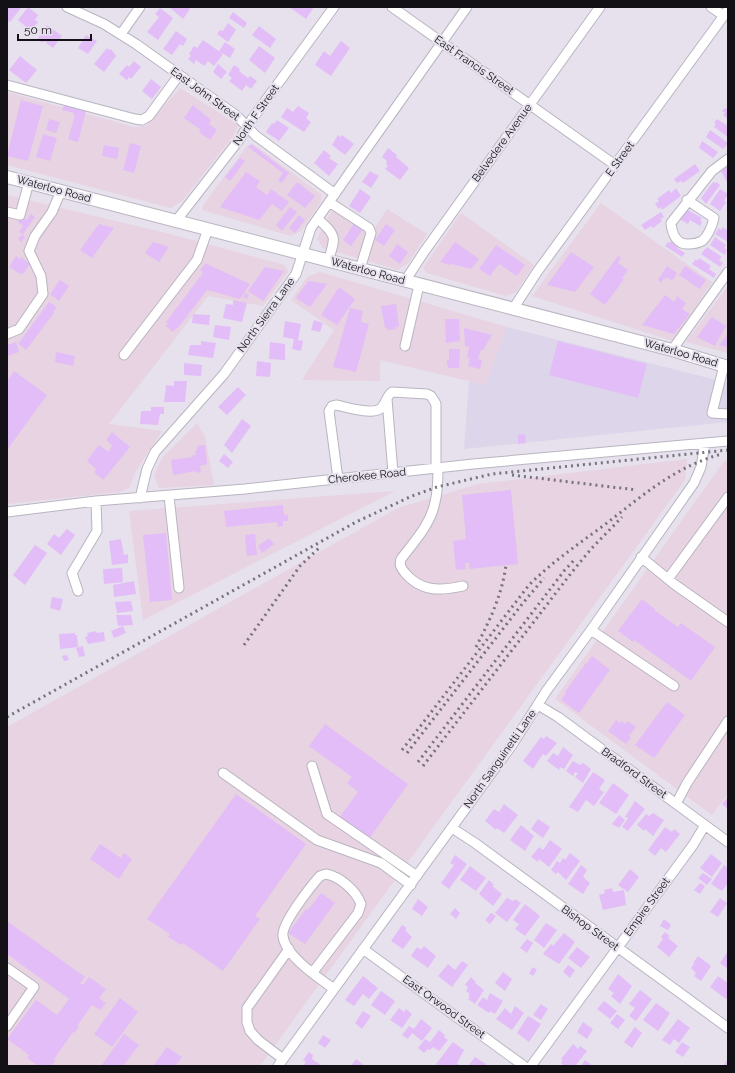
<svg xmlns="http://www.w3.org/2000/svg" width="735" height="1073" font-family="Raleway,sans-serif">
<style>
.commercial{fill:#ddd5ea}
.industrial{fill:#e7d3e1}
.building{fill:#e3bdf7}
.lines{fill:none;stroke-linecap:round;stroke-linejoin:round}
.minor-casing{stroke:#b9b5c0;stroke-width:11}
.major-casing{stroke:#b9b5c0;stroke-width:14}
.minor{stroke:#fff;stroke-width:9}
.major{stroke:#fff;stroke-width:12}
.rail{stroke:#76737b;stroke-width:3;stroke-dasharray:2 4;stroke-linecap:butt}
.labels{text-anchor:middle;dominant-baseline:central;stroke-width:4;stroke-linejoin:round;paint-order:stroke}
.street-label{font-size:11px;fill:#131115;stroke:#e6e1ed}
</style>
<rect width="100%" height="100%" fill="#e6e1ed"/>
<path class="commercial" d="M507 327 728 383V422L464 449 469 381 485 384Z"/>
<path class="industrial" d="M180 88 238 125 234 135 183 200 171 208 7 165V92L134 127 146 126Z
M253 144 321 194V202L301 231 291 236 202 210 204 204 247 146Z
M7 195 170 234 285 265 288 272 263 306 208 296 109 424 162 431 136 471 129 488 120 492 7 504Z
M337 200 375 228 387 209 427 234 409 262 398 270 323 248 317 239Z
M601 203 712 282 673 341 532 296Z
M461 213 534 265 515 293 506 296 427 273 423 268Z
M320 272 507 327 485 385 380 360V381L302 380 334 330 291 300 307 277Z
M728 286V353L686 342Z
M197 423 205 437 214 485 159 488 154 475 162 458Z
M687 459 685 480 260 1066H10L7 1064V727L398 508 478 484Z
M724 461H728V793L712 815 555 699Z
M395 491 143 620 129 511Z"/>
<path class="building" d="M7 7 21 8 10 22 7 21 8 18 7 17Z
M28 7 38 15 35 20 38 22 31 31 18 20Z
M169 7H188L190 9 183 19Z
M289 7H314L306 19Z
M160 8 173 18 158 40 147 32 159 17 155 14Z
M233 12 247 23 244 28 229 18Z
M228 23 236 30 228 42 217 34 220 30 223 31Z
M47 25 62 36 53 48 44 41 43 43 37 40Z
M259 26 276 39 270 48 252 35Z
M176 31 187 39 183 46 180 44 172 55 163 49Z
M86 35 97 41 88 54 78 48Z
M203 40 223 54 214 66 208 61 204 66 196 60 194 64 188 59 191 56 189 54 194 46 197 48Z
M341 41 350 48 331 76 315 65 324 51 330 56Z
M225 42 235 49 230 58 219 51Z
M259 46 275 58 265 73 249 60Z
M107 48 109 50 111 49 116 56 104 72 94 64Z
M20 56 37 70 26 83 9 70Z
M134 61 141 67 131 79 129 77 127 80 119 74 127 65 129 67Z
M218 64 227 72 221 79 213 72Z
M234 65 240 69 239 71 248 78 250 76 257 81 251 89 246 85 242 91 229 81 232 78 228 75Z
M151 79 161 87 152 99 142 91Z
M21 100 43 106 28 161 7 156Z
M64 105 86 111 78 142 68 139 75 115H73L74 113 62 110Z
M193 105 211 120 209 124 217 130 210 140 199 132 201 130 184 118Z
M298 106 309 113 306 118 311 122 304 132 281 117 287 108 293 112Z
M725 108 728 110V119L723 115 725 113 722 111Z
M49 119 60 122 56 133 46 130Z
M717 119 728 126V137L714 127 716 124 714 123Z
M277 120 289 128 279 141 266 132 272 123 274 124Z
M710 130 728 143 725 147 723 149 706 137Z
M43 134 57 138 50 161 36 157Z
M338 135 340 137 342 135 354 144 345 155 332 145Z
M702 141 718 152 715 156 713 158 699 148Z
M130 143 141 146 134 173 123 170Z
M251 144 289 173 282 183 278 180 283 173 248 147Z
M104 145 119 148 117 159 102 156Z
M388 148 397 155 396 157 409 168 400 180 385 169 388 166 386 164 387 161 382 157Z
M324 150 331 156 329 158 338 164 329 176 314 163Z
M240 158 245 161 230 181 225 177Z
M695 164 700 171 683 183 681 181 677 183 674 179Z
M728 166V181L727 182 721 171Z
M370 171 379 176 371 188 362 182Z
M246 172 260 181 256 187 267 195 271 189 289 202 282 211 272 204 259 220 220 207Z
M297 182 315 196 305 208 287 195Z
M713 182 715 183 716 182 720 185 706 204 701 198Z
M676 188 681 196 662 210 661 207 659 209 655 204 659 201 657 199 669 190 671 193Z
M360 189 371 197 360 213 349 206Z
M720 189 728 194 724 201 726 202 720 211 710 204Z
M290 207 297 212 282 231 276 225Z
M686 209 702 218 700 221 702 222 700 226 690 220 688 224 679 219Z
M661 212 664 217 660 219 662 221 653 228 651 226 645 230 641 225Z
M31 214 35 217 23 234 19 232 23 226 18 222 21 217 27 220Z
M299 215 305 220 295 233 289 228Z
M355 222 364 228 351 246 343 240Z
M99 224 114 228 92 258 80 250Z
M386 224 395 230 384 246 375 240Z
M723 227 728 231V242L715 234 719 228 721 230Z
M22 234 25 237 21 242 18 239Z
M715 237 726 245 724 248 727 250 725 255 710 245Z
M672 240 679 245 677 248 685 253 682 257 665 246 668 242 670 243Z
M153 242 169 247 159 262 145 253Z
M455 242 479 259 471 269 451 264 450 265 440 262Z
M397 244 408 252 400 264 389 256Z
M496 245 525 265 517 276 499 264 490 276 479 269Z
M707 247 722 257 719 260 723 263 720 267 701 254Z
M571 252 594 267 575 292 547 285Z
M16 256 20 259 21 257 30 264 23 274 21 273 20 274 9 267Z
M618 256 621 258 618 263 628 270 622 278 624 279 605 305 590 294Z
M699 258 711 266 709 269 716 274 714 278 692 264 696 259 697 261Z
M206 263 209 265 250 284 240 299 207 290 177 329 176 328 173 332 166 326 168 323 166 322 203 273 200 270Z
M667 266 677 273 672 281 667 277 666 279 664 278 661 283 658 280Z
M685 266 706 280 700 289 679 275Z
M265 267 284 271 263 301 248 291Z
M60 280 69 286 59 301 50 294Z
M308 281 327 284 310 307 296 298Z
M339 287 355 299 337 325 321 315Z
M245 293 249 295 247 299 243 297Z
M665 295 674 302 677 296 686 303 682 309 690 314 674 334 642 325Z
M233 300 247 303 242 322 223 318 226 304 233 305Z
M49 302 57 307 53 312 54 313 26 350 18 344Z
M396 304 399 327H396V329L388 330 387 328H385L381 306Z
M350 308 363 311 361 322 369 324 356 372 333 367Z
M193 314 210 315 209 325 192 323Z
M712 317 726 326 715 346 697 337Z
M445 319H459L460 341 446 343Z
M314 320 323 323 320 332 311 330Z
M285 321 301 324 298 340 283 337Z
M215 325 231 327 229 340 213 337Z
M464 328 492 335 483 350H481L478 359 482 360 480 369 468 366 470 358 467 357 469 347 465 346Z
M728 334V347L719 345Z
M294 339 303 341 301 351 292 349Z
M201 341 216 343 213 358 188 355 190 345H201Z
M558 341 647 364 638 398 549 375Z
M16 342 19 352 7 356V345Z
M270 342 285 344V360L269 359Z
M449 349H460L459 368H448V366H447V360H449Z
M56 352 75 356 73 366 55 362Z
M257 361 271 363 270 377 256 376Z
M184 363 202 365 201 376 184 375Z
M14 371 47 395 7 450V381Z
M174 381H187L185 402H164L166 385 174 386Z
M238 387 246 395 227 415 218 407Z
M151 407H164V414H160L158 425 140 424 141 411H151Z
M242 419 251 426 232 453 224 445Z
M112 432 130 447 103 480 94 472 96 469 87 461 99 445 109 452 112 445 106 440Z
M525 434 526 443 518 444V435Z
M205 445 207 464 200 466 201 472 196 473V471L173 475 171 460 193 457V455H196L195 451 197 450V446Z
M224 454 233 462 228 468 219 461Z
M511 490 518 564 469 569V563H465L466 569 456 570 453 541 466 539 462 495Z
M283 505 284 515 288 514V521H283V526L278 527 277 522 226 527 224 511Z
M67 529 75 535 61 555 47 544 54 534 59 538Z
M166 533 172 600 150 602 143 535Z
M255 534 257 555 247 556 245 535Z
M269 538 274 544 262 553 258 546Z
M121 539 124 555 128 554V563L112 565 109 541Z
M35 545 47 553 25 585 13 575Z
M122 568 123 582 104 584 103 569Z
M134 581 136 594 114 597 113 585Z
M52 597 63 599 60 611 50 608Z
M642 599 655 609 654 610 678 627 681 623 715 647 691 681 634 640 633 642 618 631Z
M131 601 133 611 117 613 115 602Z
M116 615H131L133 625 118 626Z
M123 626 126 633 114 638 111 631Z
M96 631 97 633 104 632 105 641 88 644 85 637 88 636 87 633Z
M75 633V635H77L78 647 60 649 59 634Z
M83 646 85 656 79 657 76 648Z
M67 655 69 660 64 661 62 656Z
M592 656 610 670 579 713 561 700 566 693 565 692 586 663H587Z
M667 702 685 715 654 758 635 745Z
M616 720 620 723 621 721 625 724 628 721 636 727 629 736 631 737 626 744 608 731Z
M325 724 408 784 369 839 339 818 358 792 347 783 352 777 309 746Z
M546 736 557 743 546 756 543 754 533 769 523 761 541 737 544 739Z
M563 747 573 755 564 769 560 767 559 770 547 761 553 753 558 756Z
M573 761 580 765 583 763 591 769 583 783 575 777 578 773 575 772 573 776 566 771Z
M593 772 605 780 599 789 604 792 594 806 586 800 578 812 569 807Z
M613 783 629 795 616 814 599 803Z
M236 794 306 844 255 916 260 919 223 971 183 943 181 945 168 937 170 934 147 919Z
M728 797V809L722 804Z
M635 801 645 809 628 831 622 827 628 818 625 817Z
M504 804 518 815 504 833 497 828 496 830 485 821 494 809 499 812Z
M653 813 664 820 653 836 645 829 644 831 637 825 646 814 649 816Z
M619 815 625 820 619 828 612 824Z
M538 819 550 827 543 838 531 829Z
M521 825 534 836 525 851 510 840Z
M665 827 672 832 674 829 680 834 666 852 661 848 655 856 648 850Z
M550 840 562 849 549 867 539 859 538 862 531 857 539 847 543 850Z
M100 844 121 858 124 853 132 859 119 879 90 859Z
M570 853 580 861 566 880 558 872 556 874 551 870 557 861 560 863 563 858 565 860Z
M711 854 722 863 712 877 700 868Z
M455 855 467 864 449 889 441 883 454 865 450 863Z
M581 865 587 870 583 877 590 883 583 894 568 884Z
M724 865 728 868V883L722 891 711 884Z
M470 866 486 878 476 891 460 880Z
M630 869 639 877 628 892 618 885Z
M703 873 712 879 707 885 698 878Z
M489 880 494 885 492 886 502 894 493 906 479 894Z
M700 883 705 886 700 894 694 890Z
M612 888 613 892 624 890 626 905 603 910 599 895 605 893 604 890Z
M321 893 335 903 305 944 288 933 306 909 308 910Z
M507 898 513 901 515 899 521 903 507 922 495 913Z
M720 898 727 903 718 917 710 912Z
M418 899 428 907 422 916 412 909Z
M525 904 540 916 525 936 515 929 519 924 513 920Z
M455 908 460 913 456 919 450 914Z
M491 913 496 916 490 924 485 920Z
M664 919 671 925 668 930 660 926Z
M7 921 85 977 80 983 83 985 89 977 106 989 99 998 106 1003 100 1010 92 1005 77 1026 79 1027 74 1033 73 1032 54 1059 55 1061 52 1066H38L27 1058 29 1055 7 1039 36 1000 57 1015 69 999 7 954Z
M546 923 557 930 544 948 534 940Z
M402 925 407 928 405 930 412 937 403 949 391 941Z
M665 932 670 936 668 938 678 946 669 957 657 947 663 939 661 937Z
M564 933 575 942 559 964 543 954 551 944 553 946Z
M527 939 533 943 527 953 520 948Z
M424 946 436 956 428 968 411 956 417 947 421 950Z
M577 947 590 957 581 968 568 958Z
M728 951V969L720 963Z
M698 956 711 966 701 981 694 976 696 973 691 968 694 964 693 963Z
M462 961 468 965 452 987 438 976 448 964 455 970Z
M568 965 575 970 570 978 563 972Z
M533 967 537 970 533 976 529 973Z
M503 972 512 979 505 991 495 983Z
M618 974 632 986 620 1004 611 996 614 993 608 989Z
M363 976 378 988 369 999 363 994 354 1006 345 1000Z
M718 976 728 983V997L726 999 710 987Z
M471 977 476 982 475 983 484 990 475 1004 468 999 470 997 468 996 470 994 466 991 468 987 465 985Z
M640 990 652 999 636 1021 629 1016 635 1008 629 1004Z
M381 991 395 1001 385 1015 371 1005Z
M490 993 503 1001 495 1014 490 1011 489 1013 477 1005 483 997 487 1000Z
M120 998 138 1012 112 1047 94 1034Z
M604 1001 617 1011 610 1019 597 1009Z
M656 1003 670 1013 658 1031 643 1020Z
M541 1004 548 1009 541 1020 533 1015Z
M515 1006 524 1013 512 1030 496 1019 505 1008 511 1014Z
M399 1008 404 1012 406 1009 412 1014 402 1028 390 1020Z
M363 1011 371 1016 362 1029 355 1023Z
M617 1014 625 1020 618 1029 610 1023Z
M528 1016 541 1024 529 1042 517 1033Z
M421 1019 432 1028 422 1041 412 1033 408 1039 402 1035 409 1026 414 1029Z
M678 1019 690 1028 679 1043 674 1039 670 1045 662 1040Z
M583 1022 593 1029 587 1039 577 1032Z
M635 1027 642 1033 632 1048 624 1042Z
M439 1030 445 1035 444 1037 448 1040 439 1051 433 1047 430 1050 428 1049 424 1053 418 1048 425 1039 430 1042Z
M124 1034 139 1045 123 1066H101Z
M323 1035 331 1040 325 1048 318 1043Z
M453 1042 464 1050 457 1063 459 1065 458 1066H439L436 1064Z
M682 1042 690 1047 683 1057 675 1052Z
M573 1044 578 1049 580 1046 587 1051 575 1066H564L561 1063 563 1060 561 1059Z
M167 1047 182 1057 175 1066H153Z
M309 1052 313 1055 312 1059 321 1065 320 1066H303L306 1062 303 1060Z
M475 1057 486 1064 485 1066H468Z
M356 1059 365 1066H351Z
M728 1059V1066H723Z
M585 1060 593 1066H581Z"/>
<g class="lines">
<defs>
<path id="minor" d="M67 7 104 24 136 44 237 116 256 136 335 194
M392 7 615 165
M711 7 724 16
M121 34 140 7
M7 85 135 119 142 120 149 116 179 75
M687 200 714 218C712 226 708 236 702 241 698 243 693 244 689 244 677 245 672 234 671 223L712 171 728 159
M329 202 369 228 371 233 360 269
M7 212 20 215 29 182
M318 219C337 236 336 237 328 261
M176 221 239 140 252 119 334 7
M405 281 424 252 600 7
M513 309 537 272 728 10
M7 334 19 329 43 294 41 276 29 251 35 236 52 212 61 191
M405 346 419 285
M672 350 728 272
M124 355 197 260 208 229
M724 365 712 413 728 414
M387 399 393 473
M438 468C438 479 438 491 435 502 431 524 414 542 401 559 399 565 401 568 405 573 421 592 440 591 463 586
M338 479 329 411 332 406 336 405C346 407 371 415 380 409 386 405 386 396 392 392L427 394 431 396 436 404V468
M169 496 179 588
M140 498 147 469 155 452 224 374 296 274 311 228 348 175 467 7
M7 512 96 501 245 489 473 464 728 441
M641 557 674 584 728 622
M668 579 728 497
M78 591 72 573 97 531 96 501
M591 630 674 686
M538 705 558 717 728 842
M312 766 327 814 417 876
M223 773 317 840 381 863 411 885
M676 804 687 783 728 721
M452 828 475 843 728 1028
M363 949 524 1066
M7 968 34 987 7 1026
M313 972 358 913 361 904C356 891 341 877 326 874L320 876C311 886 281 924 283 936 285 956 319 978 334 989
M283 1059 258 1040 250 1031 247 1022V1008L289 949
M278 1066 512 745 547 690 591 630 694 483 701 467 705 443
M531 1066 693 845 705 825"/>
<path id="major" d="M7 177 672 350 728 367"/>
</defs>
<use href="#minor" class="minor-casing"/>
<use href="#major" class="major-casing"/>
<use href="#minor" class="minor"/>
<use href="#major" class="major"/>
<path class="rail" d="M512 475 637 490
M244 645 300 566 320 547
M476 647C490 620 502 595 506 565
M7 717 356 522 412 496 437 487 492 474 728 450
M402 750 529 585C551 563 577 545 603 526 641 497 675 466 722 454
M407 753 523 603 544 578
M418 762 564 571 575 559
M423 766 572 572 591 549 622 517"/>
</g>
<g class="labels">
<g class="street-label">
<text transform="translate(474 65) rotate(35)">East Francis Street</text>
<text transform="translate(205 94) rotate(36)">East John Street</text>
<text transform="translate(256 115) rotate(-55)">North F Street</text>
<text transform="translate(502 143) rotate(-54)">Belvedere Avenue</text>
<text transform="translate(620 159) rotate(-54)">E Street</text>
<text transform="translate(54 189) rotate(15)">Waterloo Road</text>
<text transform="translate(368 271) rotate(15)">Waterloo Road</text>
<text transform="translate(266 315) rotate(-54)">North Sierra Lane</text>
<text transform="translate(681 353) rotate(16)">Waterloo Road</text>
<text transform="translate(367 476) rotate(-6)">Cherokee Road</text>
<text transform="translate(500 759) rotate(-55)">North Sanguinetti Lane</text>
<text transform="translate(634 773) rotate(36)">Bradford Street</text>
<text transform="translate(647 907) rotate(-54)">Empire Street</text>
<text transform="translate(590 928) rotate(36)">Bishop Street</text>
<text transform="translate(444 1007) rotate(36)">East Orwood Street</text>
</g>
</g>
<rect width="735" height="1073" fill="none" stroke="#131115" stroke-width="16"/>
<path d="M18 34v6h73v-6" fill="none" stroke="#131115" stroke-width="2"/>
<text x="24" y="34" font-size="12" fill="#131115" stroke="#e6e1ed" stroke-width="3" paint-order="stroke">50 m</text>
</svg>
